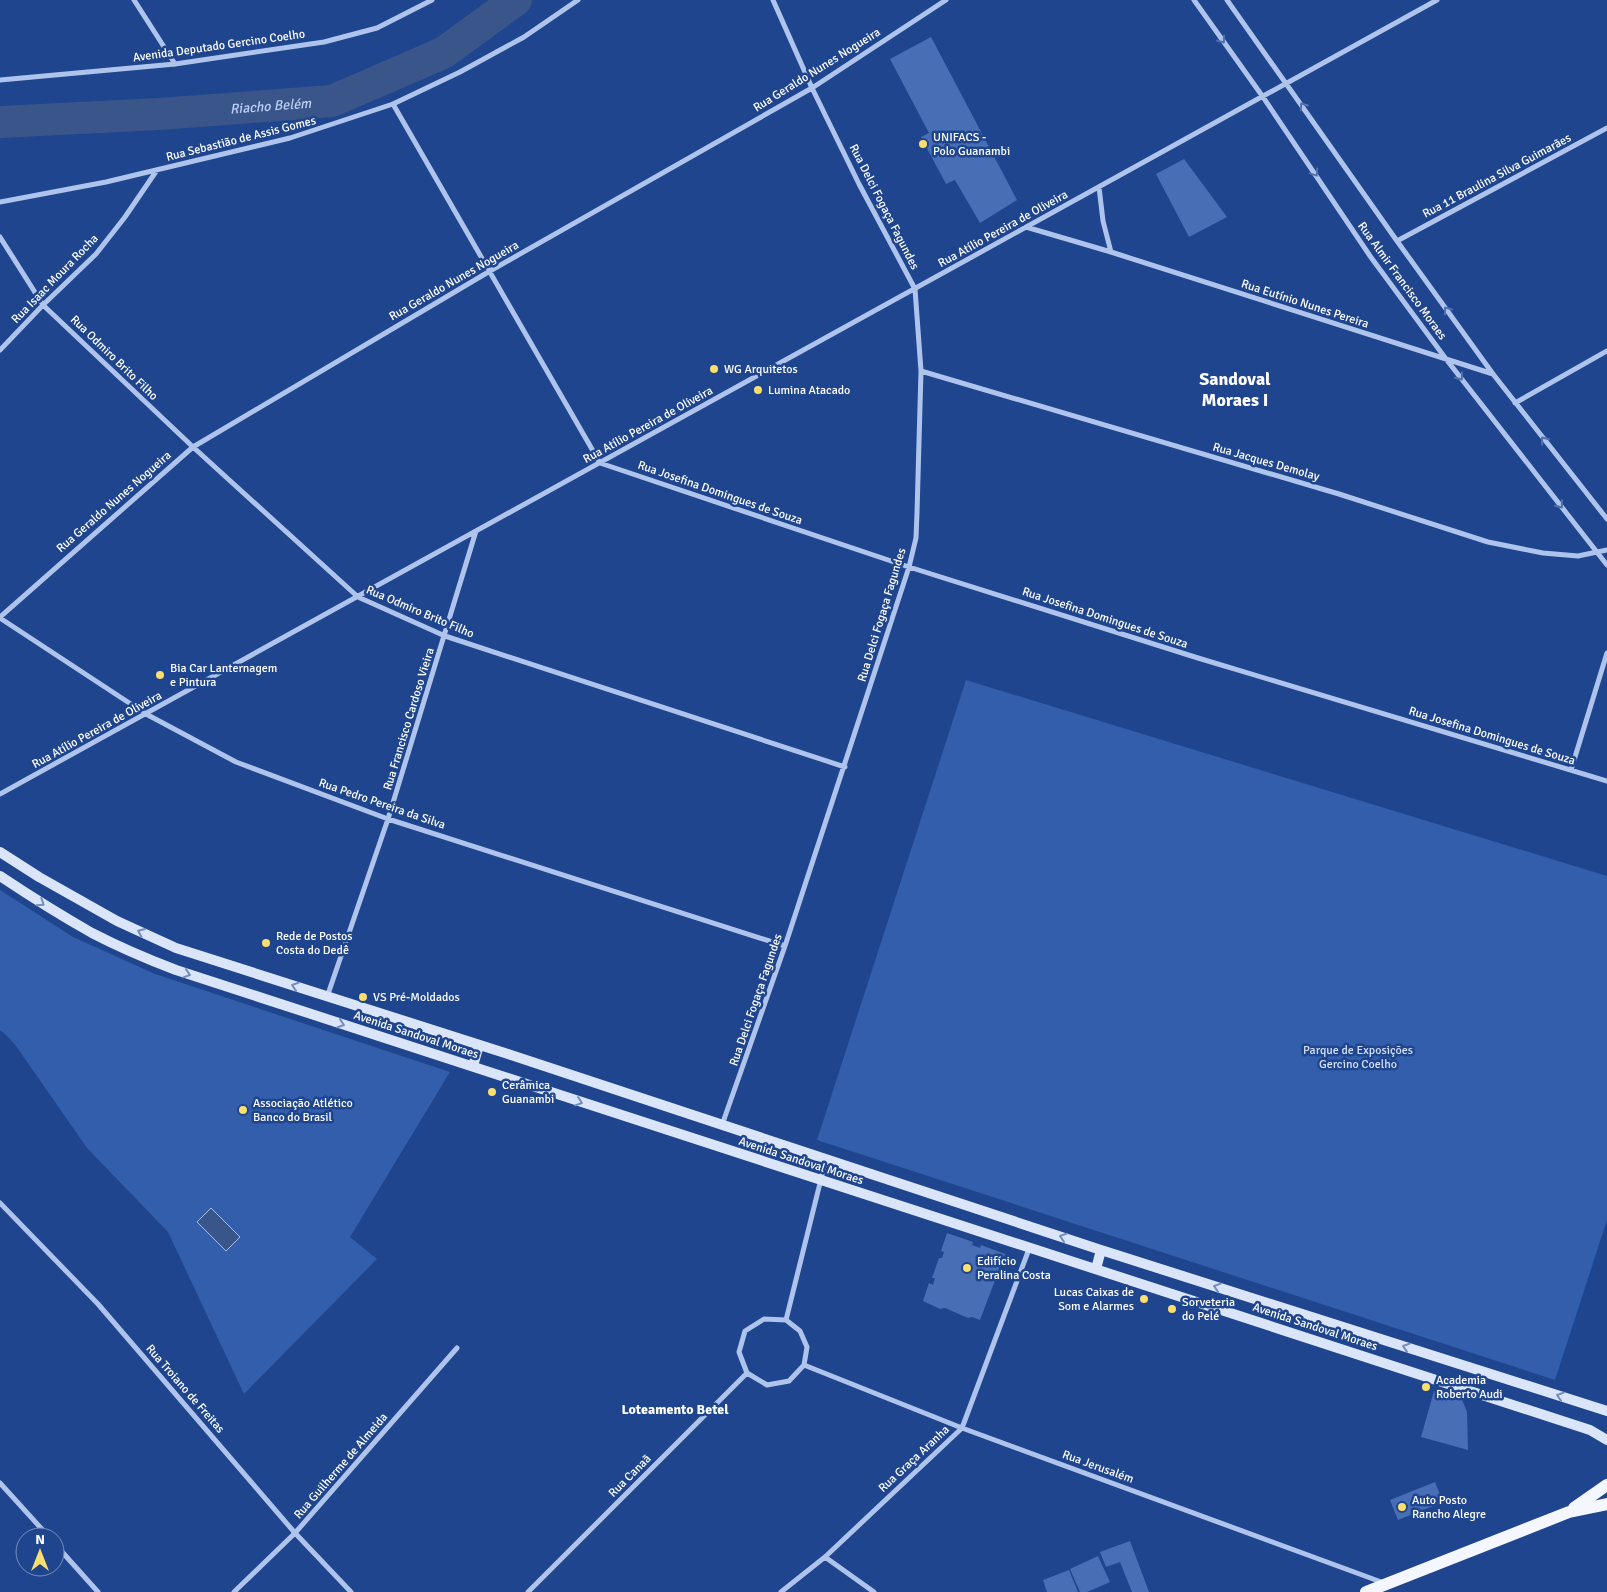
<svg xmlns="http://www.w3.org/2000/svg" width="1607" height="1592" font-family="Signika,sans-serif">
<style>
.green{fill:#335eab}
.water{fill:#3a558a;stroke:#a2beee}
.lines{fill:none;stroke-linecap:round;stroke-linejoin:round}
.river{stroke:#3a558a;stroke-width:32}
.building{fill:#486fb5}
.minor{stroke:#aec4ec;stroke-width:5}
.secondary{stroke:#dae5f9;stroke-width:10}
.primary{stroke:#f4f7ff;stroke-width:12}
.oneway{stroke:#5171af}
.oneway2{stroke:#738dbe}
.poi-dot{fill:#fadf6e;stroke:#1f458e;stroke-width:2}
.labels{text-anchor:middle;dominant-baseline:central;stroke-width:5;stroke-linejoin:round;paint-order:stroke}
.street-label{font-size:12px;fill:#fff;stroke:#1f458e}
.poi-label{font-size:12px;fill:#fff;stroke:#1f458e;text-anchor:start}
.park-label{font-size:12px;fill:#d4e1f9;stroke:#1f458e}
.water-label{font-size:14px;font-style:italic;fill:#bacff3;stroke:#1f458e}
.neighbourhood-label{font-size:14px;font-weight:bold;fill:#fff;stroke:#1f458e}
.district-label{font-size:18px;font-weight:bold;fill:#fff;stroke:#1f458e}
</style>
<rect width="100%" height="100%" fill="#1f458e"/>
<path class="green" d="M966 680 1607 876V1220L1555 1380 817 1140Z
M0 890 73 937 155 974 450 1072 350 1237 377 1259 244 1394 168 1232 87 1148 16 1046 7 1036 0 1030Z"/>
<path class="water" d="M211 1208 240 1237 226 1251 197 1222Z"/>
<g class="lines">
<path class="river" id="s1" d="M0 122 159 114 332 101 443 53 516 0"/>
</g>
<path class="building" d="M931 37 1017 200 980 223 955 180 946 184 921 137 929 133 890 59Z
M1184 159 1227 217 1189 237 1156 174Z
M947 1233 973 1242 972 1245 980 1248 981 1245 1005 1254 980 1320 972 1317 968 1318 945 1308 940 1309 923 1301 929 1283 933 1285 935 1278H932L939 1258H942L944 1252 941 1251Z
M1434 1391 1461 1397 1467 1412 1468 1450 1421 1437Z
M1435 1482 1443 1502 1398 1520 1390 1500Z
M1130 1541 1149 1592H1132L1120 1562 1106 1567 1100 1552Z
M1098 1556 1110 1582 1087 1592H1080L1070 1569Z
M1069 1570 1078 1592H1047L1043 1580Z"/>
<g class="lines">
<path class="minor" d="M134 0 175 64
M1194 0 1263 97 1370 256 1446 359 1607 565
M1227 0 1397 241 1493 374 1607 519
M0 80 175 64 324 42 377 28 432 0
M393 104 600 463 909 567 1198 658 1607 781
M1099 187 1103 221 1111 252
M0 202 106 182 290 138 393 104 460 72 524 37 578 0
M1026 227 1111 252 1493 374
M0 237 43 305 193 447 358 597 445 636 845 767
M1397 241 1607 128
M0 350 43 305 96 254 125 217 157 170
M921 371 1339 494 1488 542 1543 553 1578 556 1607 550
M1515 403 1607 351
M0 617 193 447 490 271 812 88 946 0
M0 618 146 714 236 762 388 819 785 946
M1571 770 1607 653
M0 794 1437 0
M327 997 388 819 476 531
M722 1125 785 946 909 567 916 538 917 513 921 371 915 289 859 184 812 88 773 0
M0 1203 98 1304 295 1533 351 1592
M764 1319 786 1320 800 1331 807 1347 804 1365 789 1381 767 1385 747 1373 739 1352 745 1331Z
M786 1320 826 1159
M804 1365 962 1428 1384 1583
M0 1483 49 1537
M55 1544 98 1592
M825 1557 874 1592
M234 1592 295 1533 457 1348
M528 1592 747 1373
M781 1592 825 1557 962 1428 1029 1249"/>
<path class="secondary" d="M0 852 39 877 117 921 176 948 508 1054 1101 1250 1607 1411
M0 876C30 896 60 915 92 933 119 947 147 959 176 970L1590 1430 1607 1440
M473 1066 479 1045
M1096 1269 1101 1250"/>
<path class="primary" d="M1574 1508 1607 1485
M1366 1592 1569 1512 1607 1504"/>
</g>
<defs><path id="oneway-chevron" d="M-2-3.5L2.5 0L-2 3.5" fill="none" stroke-width="1.6" stroke-linecap="round" stroke-linejoin="round" transform="scale(1.25)"/></defs>
<g class="oneway">
<use href="#oneway-chevron" transform="translate(1222 40) rotate(55)"/>
<use href="#oneway-chevron" transform="translate(1303 106) rotate(-125)"/>
<use href="#oneway-chevron" transform="translate(1315 173) rotate(56)"/>
<use href="#oneway-chevron" transform="translate(1447 310) rotate(-126)"/>
<use href="#oneway-chevron" transform="translate(1460 377) rotate(52)"/>
<use href="#oneway-chevron" transform="translate(1544 440) rotate(-128)"/>
<use href="#oneway-chevron" transform="translate(1560 505) rotate(52)"/>
</g>
<g class="oneway2">
<use href="#oneway-chevron" transform="translate(41 903) rotate(33)"/>
<use href="#oneway-chevron" transform="translate(141 932) rotate(-156)"/>
<use href="#oneway-chevron" transform="translate(187 974) rotate(18)"/>
<use href="#oneway-chevron" transform="translate(295 986) rotate(-162)"/>
<use href="#oneway-chevron" transform="translate(341 1024) rotate(18)"/>
<use href="#oneway-chevron" transform="translate(579 1102) rotate(19)"/>
<use href="#oneway-chevron" transform="translate(1063 1237) rotate(-162)"/>
<use href="#oneway-chevron" transform="translate(1217 1287) rotate(-162)"/>
<use href="#oneway-chevron" transform="translate(1406 1347) rotate(-162)"/>
<use href="#oneway-chevron" transform="translate(1560 1396) rotate(-162)"/>
</g>
<g class="poi-dot">
<circle cx="923" cy="144" r="5"/>
<circle cx="714" cy="369" r="5"/>
<circle cx="758" cy="390" r="5"/>
<circle cx="160" cy="675" r="5"/>
<circle cx="266" cy="943" r="5"/>
<circle cx="363" cy="997" r="5"/>
<circle cx="492" cy="1092" r="5"/>
<circle cx="243" cy="1110" r="5"/>
<circle cx="967" cy="1268" r="5"/>
<circle cx="1144" cy="1299" r="5"/>
<circle cx="1172" cy="1309" r="5"/>
<circle cx="1426" cy="1387" r="5"/>
<circle cx="1402" cy="1507" r="5"/>
</g>
<g class="labels">
<g class="street-label">
<text transform="translate(219 46) rotate(-8)">Avenida Deputado Gercino Coelho</text>
<text transform="translate(817 70) rotate(-32)">Rua Geraldo Nunes Nogueira</text>
<text transform="translate(241 139) rotate(-14)">Rua Sebastião de Assis Gomes</text>
<text transform="translate(1497 176) rotate(-28)">Rua 11 Braulina Silva Guimarães</text>
<text transform="translate(884 207) rotate(63)">Rua Delci Fogaça Fagundes</text>
<text transform="translate(1003 229) rotate(-29)">Rua Atílio Pereira de Oliveira</text>
<text transform="translate(55 279) rotate(-46)">Rua Isaac Moura Rocha</text>
<text transform="translate(454 281) rotate(-30)">Rua Geraldo Nunes Nogueira</text>
<text transform="translate(1402 281) rotate(54)">Rua Almir Francisco Moraes</text>
<text transform="translate(1305 304) rotate(18)">Rua Eutínio Nunes Pereira</text>
<text transform="translate(114 358) rotate(44)">Rua Odmiro Brito Filho</text>
<text transform="translate(648 425) rotate(-29)">Rua Atílio Pereira de Oliveira</text>
<text transform="translate(1266 462) rotate(16)">Rua Jacques Demolay</text>
<text transform="translate(720 493) rotate(19)">Rua Josefina Domingues de Souza</text>
<text transform="translate(114 502) rotate(-41)">Rua Geraldo Nunes Nogueira</text>
<text transform="translate(420 612) rotate(23)">Rua Odmiro Brito Filho</text>
<text transform="translate(882 615) rotate(-73)">Rua Delci Fogaça Fagundes</text>
<text transform="translate(1105 618) rotate(18)">Rua Josefina Domingues de Souza</text>
<text transform="translate(409 719) rotate(-73)">Rua Francisco Cardoso Vieira</text>
<text transform="translate(97 730) rotate(-29)">Rua Atílio Pereira de Oliveira</text>
<text transform="translate(1492 736) rotate(17)">Rua Josefina Domingues de Souza</text>
<text transform="translate(382 804) rotate(19)">Rua Pedro Pereira da Silva</text>
<text transform="translate(756 1000) rotate(-71)">Rua Delci Fogaça Fagundes</text>
<text transform="translate(416 1035) rotate(18)">Avenida Sandoval Moraes</text>
<text transform="translate(801 1161) rotate(18)">Avenida Sandoval Moraes</text>
<text transform="translate(1315 1327) rotate(18)">Avenida Sandoval Moraes</text>
<text transform="translate(185 1389) rotate(49)">Rua Troiano de Freitas</text>
<text transform="translate(914 1459) rotate(-43)">Rua Graça Aranha</text>
<text transform="translate(341 1466) rotate(-49)">Rua Guilherme de Almeida</text>
<text transform="translate(1098 1467) rotate(20)">Rua Jerusalém</text>
<text transform="translate(630 1476) rotate(-45)">Rua Canaã</text>
</g>
<g class="poi-label">
<text x="933" y="137">UNIFACS -<tspan x="933" dy="14">Polo Guanambi</tspan></text>
<text x="724" y="369">WG Arquitetos</text>
<text x="768" y="390">Lumina Atacado</text>
<text x="170" y="668">Bia Car Lanternagem<tspan x="170" dy="14">e Pintura</tspan></text>
<text x="276" y="936">Rede de Postos<tspan x="276" dy="14">Costa do Dedê</tspan></text>
<text x="373" y="997">VS Pré-Moldados</text>
<text x="502" y="1085">Cerâmica<tspan x="502" dy="14">Guanambi</tspan></text>
<text x="253" y="1103">Associação Atlético<tspan x="253" dy="14">Banco do Brasil</tspan></text>
<text x="977" y="1261">Edifício<tspan x="977" dy="14">Peralina Costa</tspan></text>
<text x="1134" y="1292" text-anchor="end">Lucas Caixas de<tspan x="1134" dy="14">Som e Alarmes</tspan></text>
<text x="1182" y="1302">Sorveteria<tspan x="1182" dy="14">do Pelé</tspan></text>
<text x="1436" y="1380">Academia<tspan x="1436" dy="14">Roberto Audi</tspan></text>
<text x="1412" y="1500">Auto Posto<tspan x="1412" dy="14">Rancho Alegre</tspan></text>
</g>
<g class="park-label">
<text x="1358" y="1050">Parque de Exposições<tspan x="1358" dy="14">Gercino Coelho</tspan></text>
</g>
<g class="water-label">
<text stroke="none"><textPath href="#s1" startOffset="271">Riacho Belém</textPath></text>
</g>
<g class="neighbourhood-label">
<text x="675" y="1409">Loteamento Betel</text>
</g>
<g class="district-label">
<text x="1235" y="379">Sandoval<tspan x="1235" dy="21">Moraes I</tspan></text>
</g>
</g>
<g transform="translate(40 1552)"><circle r="24" fill="#1f458e" stroke="#798fbb"/>
<path d="M0-4L9 19L0 12L-9 19Z" fill="#fadf6e"/>
<text y="-8" font-size="14" font-weight="bold" text-anchor="middle" fill="#ffffff">N</text>
</g>
</svg>
